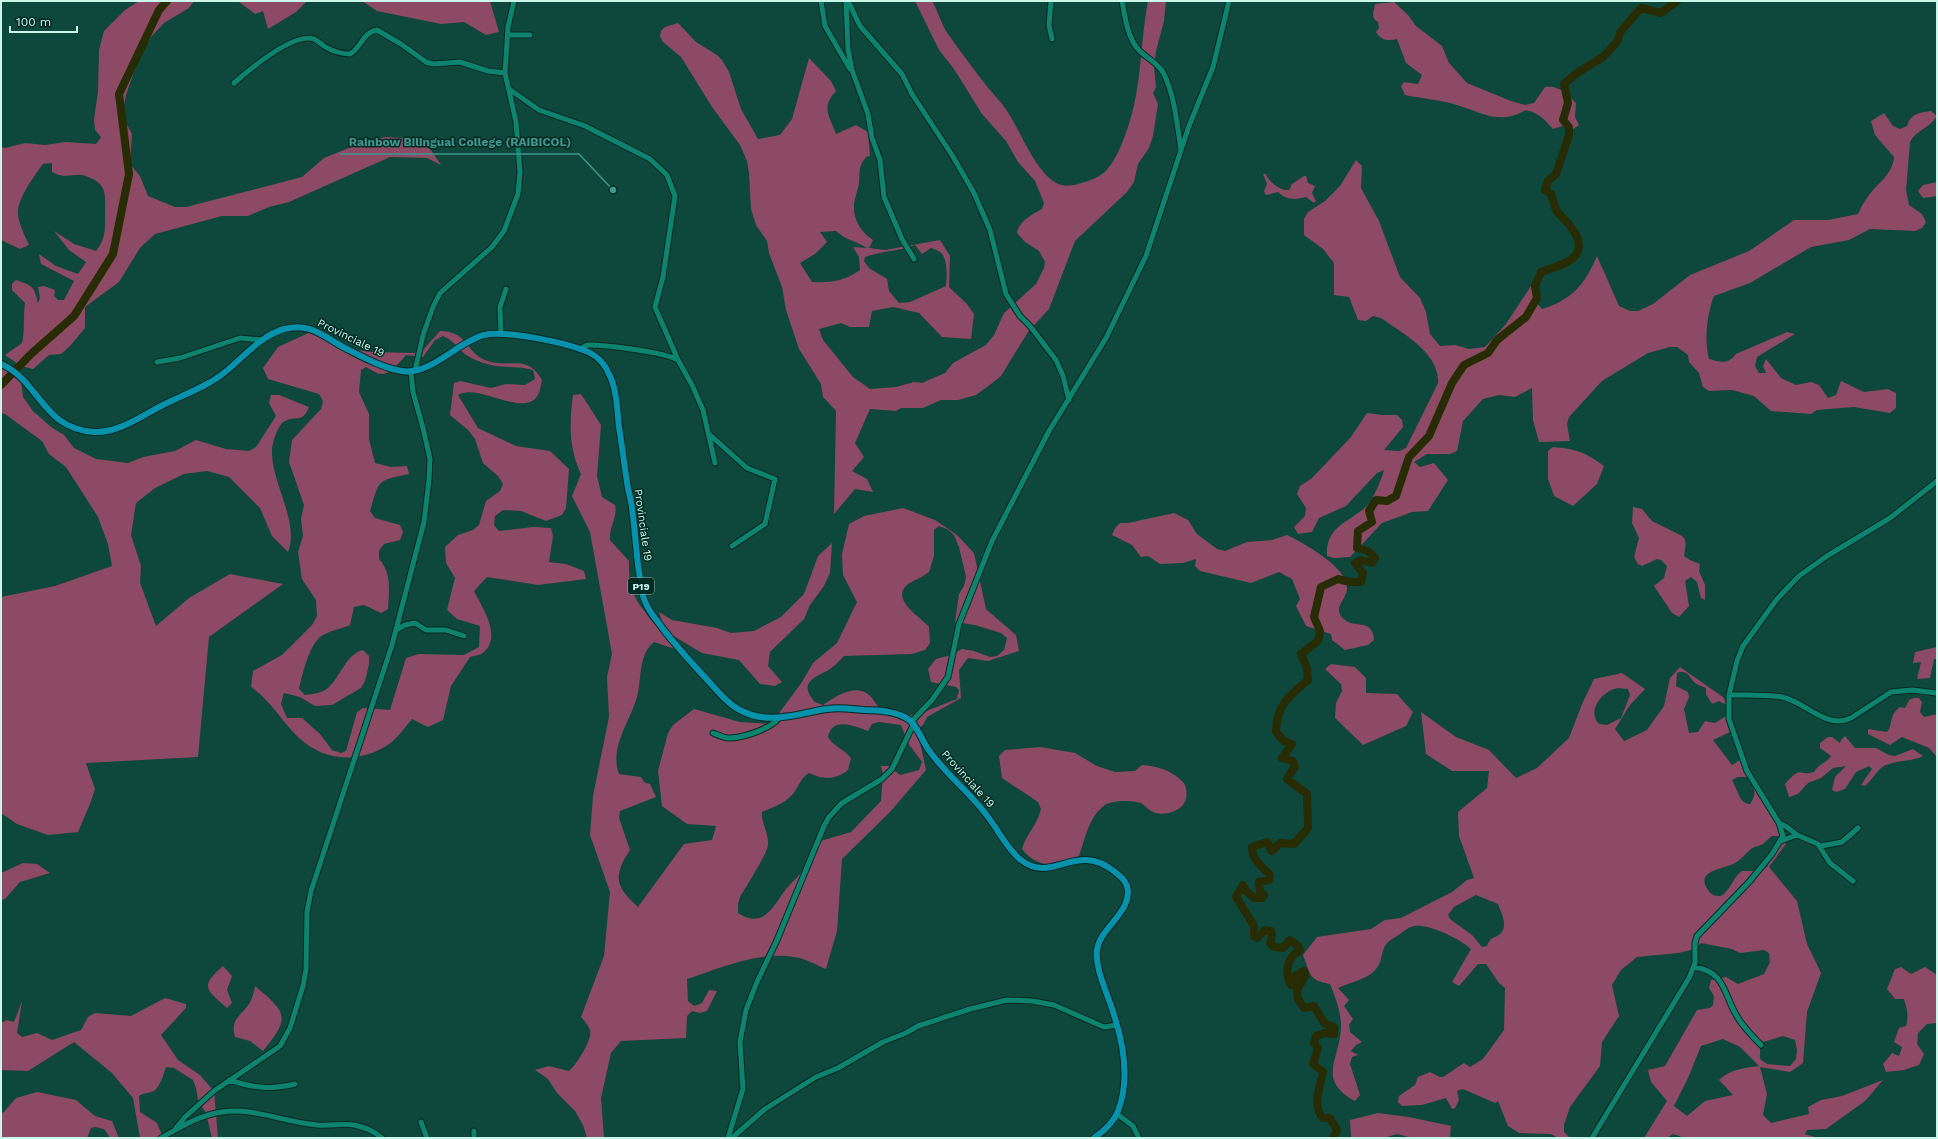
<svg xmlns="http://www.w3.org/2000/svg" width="1938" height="1139" font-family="'Work Sans',sans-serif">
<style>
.green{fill:#8c4a64;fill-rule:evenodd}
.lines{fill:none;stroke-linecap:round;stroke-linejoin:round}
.river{stroke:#272c05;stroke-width:8}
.minor-casing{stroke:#092a23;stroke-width:7}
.major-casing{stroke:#092a23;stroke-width:8}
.minor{stroke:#0d846f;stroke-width:5}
.major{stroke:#0691ad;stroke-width:6}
.labels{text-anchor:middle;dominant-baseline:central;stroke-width:3;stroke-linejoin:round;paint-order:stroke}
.shield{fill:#002b23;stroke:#8dbaae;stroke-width:1}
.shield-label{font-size:10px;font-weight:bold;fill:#c9f7ea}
.street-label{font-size:11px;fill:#c9f7ea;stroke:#002b23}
.leader{fill:none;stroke:#3e968d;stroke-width:1.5}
.callout-dot{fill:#3e968d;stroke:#002b23;stroke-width:1.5}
.callout-label{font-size:12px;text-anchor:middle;font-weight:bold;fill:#3e968d;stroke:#002b23;stroke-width:3;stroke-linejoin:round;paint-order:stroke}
</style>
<rect width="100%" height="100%" fill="#0e473b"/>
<path class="green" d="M139 1H194L189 8 164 23 151 37 140 54 126 95 122 115 132 134 130 164 140 176 148 196 175 207H186L302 177 324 158 366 141 386 137 415 139 431 150 441 165 427 158 390 157 289 202 269 207 248 216H222L155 234 140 248 119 282 85 307V328L70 346 61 354 49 355 33 369 21 366 5 355 22 343C25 331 23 316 25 303L12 290V284L16 280C32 286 34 285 38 303L40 298 38 287 44 286 55 290 54 296 58 300H64L74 281 41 264 39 254 56 266 78 274 86 262 69 250 54 231 74 244 96 251C106 239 105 228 105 213 105 197 108 185 90 178 86 176 82 174 78 175 66 175 63 178 52 172V163L43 164C35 175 16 200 18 215 19 224 25 236 29 245L20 249 1 240V147L5 148 25 143 45 145 66 142 96 144 101 137 95 130 94 120 98 91 99 50 104 31 125 10Z
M238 1H307L296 12 268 29 263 11 255 14Z
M362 1H490L499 32 486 35 464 22 441 24 377 11Z
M915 1H932C938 11 941 24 948 34 959 49 970 65 982 80 990 91 1000 100 1007 111 1020 129 1038 180 1062 185 1069 187 1079 184 1085 182 1091 180 1097 178 1102 174 1115 165 1123 141 1128 127 1142 86 1140 43 1148 1H1166L1164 21 1156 51 1154 68 1156 87 1153 93 1158 104 1153 136 1149 148 1138 164 1134 182 1127 192 1075 241 1049 309 1028 332 1001 376 991 384 976 395 958 400H941L923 408H901L896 411 870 409 855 443 864 457 852 471 867 479 873 492 855 489 834 514 836 411 823 397 821 384 799 349 786 310 782 287 769 253 767 241 756 225 751 209 749 173 747 161 740 145 712 107 681 57 663 42 660 36 661 31 665 27 678 23 696 42 717 55 722 60 729 72 741 109 758 139 780 135 792 119 809 58 831 81 836 91C821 107 829 115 836 134L856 125 868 132 870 156 866 157C858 167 860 171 859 183 858 190 855 197 854 204 853 220 861 232 873 240L869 248 885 250 940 240 950 256 949 287 967 304 974 314 971 339 942 337 919 313 893 307 872 311 869 327H850L841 323 819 329 823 340 853 377 870 389 896 387 914 382 922 383 945 373 953 363 986 345 994 335 1004 313 1036 284 1044 268 1045 262 1039 251 1025 242 1017 233C1019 221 1033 214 1042 209L1044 203 1035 181 1018 162 1006 141 982 114 954 69 939 50ZM836 231C847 241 855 240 867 248L853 247 859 257 860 270C844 281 831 283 812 282L800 263 815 254 827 242 820 232ZM915 245 922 254 931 248C934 249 938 250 940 252 948 258 947 277 946 286L910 302 899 303 889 291 887 279 869 268 864 261 865 257C882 251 899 251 915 245Z
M1394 2 1408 15 1416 26 1442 46 1449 63 1467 83 1511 101 1525 105 1534 103 1545 87C1559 85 1567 94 1576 103L1575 117 1579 125 1572 130 1562 126 1553 129C1545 120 1539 113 1526 110 1500 124 1487 115 1463 107 1445 100 1424 99 1405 95L1401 86 1404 82 1418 84 1422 75 1406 63 1397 39C1389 41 1381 41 1376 32L1379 28 1378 22 1374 19 1373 14 1375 4Z
M1931 111 1937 116C1930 128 1916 130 1910 142L1906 190 1909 205 1922 214 1926 222 1922 228 1915 231 1870 229 1849 240 1811 247 1750 283 1714 296C1707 314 1704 340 1709 359 1721 362 1728 365 1736 354L1787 332 1795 334 1757 357 1755 366 1759 373H1766L1763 366 1766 359 1781 378 1796 385 1811 382 1819 385 1828 398 1836 395 1841 381 1864 392 1888 389 1896 393V408L1890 413 1854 407 1817 410 1811 414 1771 411 1754 396 1732 390 1709 391 1703 387 1699 373 1689 362 1688 355 1677 347H1670L1648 353 1602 381 1569 417 1567 424 1570 441 1539 442 1533 420 1532 388 1515 397 1499 395 1483 399 1463 421 1457 451 1450 454H1427L1414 462 1420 467 1434 463 1448 480 1428 511 1412 512 1382 523 1350 557 1334 558 1327 556C1325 526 1350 522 1367 506 1373 500 1382 478 1384 470L1377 473 1346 506 1319 518 1312 532 1298 534 1294 527 1305 516 1306 508 1297 494 1300 486 1312 478 1351 437 1367 413 1382 415H1397L1402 420 1403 427 1384 450 1399 451 1406 448 1438 383C1440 353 1402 333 1381 318L1373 316 1366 321 1358 320 1349 297 1334 295V263L1323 249 1304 235V219L1308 212 1325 201 1340 186 1356 160 1362 166 1361 188 1379 221 1400 277 1420 298 1426 312 1430 334 1440 346 1455 345 1469 349 1485 347 1506 324 1531 286 1535 301 1542 309C1572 300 1585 284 1597 256L1619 306 1630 311H1638L1653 304 1690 275 1749 251 1794 220H1828L1858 214C1861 208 1864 201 1869 195 1879 182 1892 175 1894 157L1875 135 1871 121 1884 113 1893 126 1900 129 1907 126C1911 113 1919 113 1931 111Z
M1263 174H1266C1269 182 1280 191 1289 190L1292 184 1304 176H1306L1308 183 1315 186 1312 193 1316 201 1314 203 1306 197C1295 200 1286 200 1278 192L1266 195 1264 191 1267 184Z
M1937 182V196L1923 198 1918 191 1923 185Z
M315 330 348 349 372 352 414 353 423 350 440 331C468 331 465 352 485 360 509 370 526 352 542 380 541 385 540 391 538 395 524 419 478 382 458 395L478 428 516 446 550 451 569 469 566 508 562 515 546 521 521 511 503 510 495 516 494 525 499 531 533 527 551 528 553 536 549 562 566 564 584 571 586 579 538 585 487 577 474 591C482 607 502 636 484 652 481 655 474 656 470 657L451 686 443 720 428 727 412 719C405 727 398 738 389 744 360 764 323 762 297 736 281 720 271 701 251 687L253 671 282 655 312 625 317 616 316 600 302 579 298 552 303 536 301 519 304 505 289 462 292 440 321 409 323 401 319 394 268 379 263 368 278 347ZM443 336C453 340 457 347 465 354 470 358 480 362 487 364 503 369 517 365 533 370L535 379 525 385 506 384 491 388 460 381 454 383 450 415 468 430 475 439 483 463 498 476 503 484 500 491 486 501 479 525 473 530 458 535 445 547 446 563 455 578 447 610 457 619 480 626 479 647 464 655 419 654 406 658 390 710 363 708 357 712 346 751 341 753 332 750 320 734 302 718H287L281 704 284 693 300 697 315 706 332 705 361 688 365 681 369 664V656L363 650C346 654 341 676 329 687 323 693 313 694 305 695L299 689C302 675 309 646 320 637 328 631 341 629 350 625L354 607 364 605 381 613 388 609C389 591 392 573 379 559V551L384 544 400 540 403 532 400 525 375 518 370 511C380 479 376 481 409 474L407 466 391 467 375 463 369 439V414L359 392 361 370 366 367C370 369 377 374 381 374 389 375 401 361 406 355L423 357 435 340Z
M1 367 9 370 21 381 23 397 33 411 51 427 64 435 74 448 96 459 128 463 143 457 175 451 196 440 226 449 249 451 256 447 276 416 269 403 271 395H279L309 407C302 424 297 415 285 421 278 424 272 443 272 451 271 482 300 523 288 552L272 536 260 508 229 477 207 471 184 474 155 488 136 503 131 535 141 566 140 583 156 626 189 598 230 574 283 584 209 637 198 757 86 763 95 789 90 804 78 832 48 835 17 824 1 813V597L55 586 112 566 108 544 98 517 66 467 49 454 42 441 5 414 1 413Z
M581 394 601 425 597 476 602 497 615 505C618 517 609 527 610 540L629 561C629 568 629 576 630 583 632 602 665 636 678 650L654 642C638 655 642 679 637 697 630 722 609 747 619 774L641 777 644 782 650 784 656 797 620 811 619 818 630 850C612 877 616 887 638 907L684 844 712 840 716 826 687 824 662 806 658 771 668 733 673 725 694 709 740 722 771 724 802 682 813 663 837 643 857 602 843 575 842 554 849 524 864 516 903 508 935 520 957 535 974 553 986 609 1016 635 1019 651 988 661 968 658 959 670 961 698 927 717 923 725 917 729 926 770 890 812 842 859 837 931 826 969C816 965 805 958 794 957 758 951 720 968 687 979L688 1001 694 1006 702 1003 709 990 717 991 707 1011 700 1013 692 1011 687 1016 686 1038 621 1041 611 1053 601 1098 604 1138H587L583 1125 575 1111 557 1093 548 1079 535 1070 549 1066 569 1071C576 1065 593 1039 590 1030 588 1025 584 1020 581 1017L604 956 610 892 590 835 593 796 609 717 607 677 612 654 590 532 572 496 581 474C569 449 569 423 573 395ZM939 526 947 529 954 535 959 547 966 577 964 586 959 594 955 622 975 625 1001 633 1007 638 1004 650 997 656 990 657 974 651 962 649 951 655 936 659 928 669 931 682 956 687 959 690 957 699C936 706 915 720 892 715 881 713 878 706 872 698 858 681 836 696 823 705L815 702C797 681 816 678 830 669 836 665 840 660 844 656L912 654 925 650 930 643 929 627C922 618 890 600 907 585 913 580 922 578 929 572L934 556V530ZM879 722 901 725 908 743 922 762 919 770 900 775 889 766H881L883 774 881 801 851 832 817 842C813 850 810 859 805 868 800 875 792 882 786 889 773 906 764 930 738 913V904L740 897C746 887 767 854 768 845 769 833 761 823 762 812 773 807 784 804 792 795 799 787 800 778 809 773 824 780 835 780 848 770L851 758C845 750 833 746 828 737 832 716 855 726 868 731L872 724Z
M1553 447C1576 449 1585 452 1604 466L1597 484 1573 506 1554 496 1548 479V451Z
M1633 507 1642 509 1652 521 1682 536C1688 541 1685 548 1684 556L1690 560 1700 564 1699 571 1705 585V600L1701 598 1697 582 1691 577 1685 581 1689 606 1679 617 1672 613 1654 586 1664 578 1667 566 1661 560 1657 559 1642 566 1638 564 1634 557 1639 538 1632 523Z
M1174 513 1188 520 1197 534 1217 549 1225 551 1247 542 1272 540 1287 535C1304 543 1348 568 1347 588 1347 599 1334 606 1341 616 1351 631 1373 616 1374 640L1368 645 1345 650 1332 640 1331 634 1306 626 1296 606 1300 599 1292 579 1279 572 1251 583 1200 571 1195 566 1196 559 1183 563 1160 564 1148 556 1141 557 1132 545 1112 535 1115 528 1120 523H1128Z
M832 543 830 573 824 586 810 605 804 619 770 652 768 666 782 682 775 686 760 684 739 660 702 653 665 631 659 612 672 620 717 628 731 633 754 631 781 617 804 594 818 556Z
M1937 647V659H1934L1930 678 1917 679 1921 662 1913 663 1915 652Z
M1331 664 1355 667 1366 678V693L1397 694 1413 712 1406 726 1363 745 1335 718 1336 703 1342 691 1341 684 1325 669Z
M1680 667 1723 697 1731 711 1730 732 1713 740 1732 765 1740 760 1779 824 1786 844 1769 867 1797 901 1807 944 1821 973 1807 1012 1803 1063 1790 1072 1760 1067 1767 1094 1763 1115 1771 1123 1809 1114 1808 1107 1821 1100 1842 1096 1883 1080 1865 1101 1826 1129 1807 1130 1805 1134 1818 1138H1685L1673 1134 1667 1138H1644L1667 1101 1651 1082 1648 1070 1665 1066 1697 1010 1710 1008 1713 1005 1714 996 1709 988 1711 980 1726 977 1738 984 1764 974 1770 962 1769 953 1764 950 1740 953 1732 949 1701 943 1695 949 1678 953 1637 957 1621 970 1612 985 1619 1016 1602 1042 1600 1066 1570 1107 1564 1125V1132L1570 1138H1558L1551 1134 1519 1133 1508 1126 1498 1101 1495 1103 1463 1089 1457 1091 1459 1100 1455 1108 1452 1109 1446 1098 1422 1105 1402 1106 1398 1102 1399 1096 1415 1085 1418 1077 1430 1072 1440 1077H1443L1464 1063 1470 1067 1483 1059 1504 1030 1505 988 1499 983 1486 964H1478L1459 986 1452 982 1471 949C1462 940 1428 923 1415 926 1408 927 1403 932 1397 936 1392 939 1388 941 1385 946 1380 956 1383 964 1372 973 1364 980 1348 983 1338 988L1349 1000 1344 1006 1353 1019 1349 1025 1350 1032 1362 1042 1356 1045 1351 1051 1358 1055 1352 1057 1350 1064 1360 1095 1355 1101C1315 1079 1341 1059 1341 1026 1341 1012 1335 996 1330 984 1308 980 1311 975 1303 955L1317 937 1371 929 1385 920 1401 918 1452 892 1467 880 1474 878 1459 836 1458 812 1487 788 1489 771H1452L1426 754 1421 712 1456 737 1489 750 1516 778 1537 768 1569 738 1582 704 1594 679 1622 673 1645 689 1630 705 1615 729 1624 741 1647 730 1664 706 1670 678ZM1679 672C1689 671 1689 677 1694 682 1697 685 1702 686 1706 688V694L1712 704 1719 701 1725 704 1729 708 1728 715 1715 723 1705 721 1698 732 1689 733 1684 709 1689 697 1688 692 1676 686 1677 673ZM1618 688 1628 689 1630 695 1621 718 1607 725 1599 724C1586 711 1603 690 1618 688ZM1738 777H1747L1752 780C1755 790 1756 796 1750 804 1739 804 1737 788 1732 780ZM1772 836H1778L1779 840 1767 867 1756 871H1742C1732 878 1731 890 1721 896 1715 896 1711 895 1708 890 1694 870 1725 869 1735 863 1741 860 1746 853 1751 849 1755 846 1759 846 1763 844 1766 841 1769 838 1772 836ZM1476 895 1498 904C1501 913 1509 926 1500 934 1492 940 1492 935 1487 946L1482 947 1472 935 1450 919 1448 915 1454 907ZM1783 1036 1795 1040 1797 1050 1796 1059 1790 1066 1767 1064 1760 1059V1048L1763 1042ZM1723 1039 1740 1047 1759 1066C1743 1068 1731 1069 1719 1080L1733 1095 1705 1101 1687 1116 1674 1106 1688 1078 1701 1046Z
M1914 698H1919L1922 702 1920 712 1924 717 1937 714V757L1929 748 1902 737 1890 745 1868 734V729L1887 732C1894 723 1888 716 1900 707L1905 708 1909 700Z
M1845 736 1855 748H1876L1889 755 1895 756 1913 749 1923 756C1916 761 1895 760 1884 766 1879 768 1871 781 1865 786L1861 785 1872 769 1869 766 1856 772 1845 789 1836 792 1832 790 1835 777 1846 766 1833 768 1821 778 1808 783 1798 794 1789 797 1785 784C1803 764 1797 777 1814 772 1820 762 1826 764 1831 756L1820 748V743L1828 737H1832L1840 743 1841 740Z
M1040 747 1075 753 1097 766 1115 772 1135 771 1142 765C1158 766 1171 770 1183 782 1187 787 1187 793 1186 799 1183 811 1164 817 1153 812 1148 810 1145 805 1141 803 1131 800 1113 800 1105 805 1089 816 1085 839 1079 856L1055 867C1041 863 1031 861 1022 849 1026 834 1037 826 1041 809L1038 802 1002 778 999 756 1005 750Z
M23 863 37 864 50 873 20 882 5 899 1 900V873Z
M223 966 232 976 227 990 232 1003 227 1008C206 989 199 987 223 966Z
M1901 967 1911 974 1925 967 1937 975V1023L1927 1024 1918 1033 1917 1044 1924 1054 1919 1065 1904 1070 1886 1072 1883 1064 1892 1053 1899 1056 1902 1047 1894 1042 1899 1028 1906 1026C1909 1016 1907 1009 1904 999H1895L1887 989 1895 969Z
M255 986C287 1013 291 1017 263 1051L250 1041 235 1037C230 1019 240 1017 249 1004 252 999 254 992 255 986Z
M165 998 186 1004V1008L161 1035 178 1060 200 1075 214 1091 218 1138H212L206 1113 198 1100 196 1088 193 1080 174 1068 166 1067C164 1073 160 1087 154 1091 149 1093 143 1093 139 1096L140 1112 157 1123 163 1138H140L133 1098 112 1073 74 1042 28 1071 1 1070V1023L7 1020 14 1022 22 1001 17 1033 22 1037 37 1033 52 1040 81 1030 88 1017 95 1013 131 1016Z
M37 1092 76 1100 95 1116 112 1121 119 1138H110L104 1129 95 1127 91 1128 87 1138H1V1113L4 1112 16 1098Z
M1378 1113 1409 1117 1451 1126 1450 1138H1412L1397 1134 1384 1138H1351L1350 1120Z"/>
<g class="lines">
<path class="river" d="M1 385 31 354 74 316 113 254 129 174 119 94 159 10 167 1
M1333 1138 1337 1130 1330 1118H1323C1312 1106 1320 1087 1323 1072L1313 1064 1318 1048 1314 1043 1316 1036 1325 1033 1334 1034V1027L1325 1024 1314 1006 1304 1008 1298 999 1297 990 1305 976 1304 971 1295 976 1291 985C1284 972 1287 958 1300 950L1298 946 1290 940 1283 948 1274 947 1270 943 1272 935 1271 931 1265 930 1257 938 1254 936V926L1236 897 1243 885 1246 891 1254 898H1262L1264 895 1260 892 1259 882 1269 880 1270 875C1261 865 1252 861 1252 847L1267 842 1272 851 1280 843 1294 844 1308 828 1307 794 1287 779 1295 767 1293 761 1282 758 1292 744 1284 741 1276 732C1276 706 1289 696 1308 680L1307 668 1301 654 1318 641 1320 631 1314 617 1321 587 1338 579 1350 582H1361L1363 573 1355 563 1361 560 1372 563 1375 558 1368 551 1357 548 1358 531 1372 522 1369 511 1376 500 1387 501 1396 496 1409 457 1429 436 1452 383 1464 365 1488 353 1497 340 1526 317 1537 298 1535 286 1541 272C1565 264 1593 257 1571 227 1567 221 1561 217 1557 211 1554 207 1553 199 1551 194L1545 190 1548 181 1556 174 1569 135V127L1563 120 1568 103 1564 84 1577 73 1603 57 1617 42 1621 31 1641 8 1661 13 1677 1"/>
<defs>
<path id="minor" d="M821 1 825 26 850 69
M846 1 848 49 852 70 868 114 872 138 880 160 884 197 902 239 914 259
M848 1 860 26 902 74 912 94 952 155 974 193 990 230 1006 294 1020 316 1030 326 1056 360 1063 376 1069 400
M1051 1 1049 25 1052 39
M1122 1C1125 16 1127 35 1137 48 1145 58 1158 62 1164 74 1175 97 1177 125 1181 150
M508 35H530
M234 83C249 70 293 32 314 39 318 41 321 44 324 46 332 51 341 54 350 54 362 47 362 33 377 30L401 44 426 62 433 64 460 62 488 71 505 73
M509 89 539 110 585 126 650 159 667 175 675 196 663 277 655 307 678 360
M501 334 500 307 506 289
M581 349C583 347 586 345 589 345 606 345 664 352 678 360L692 385 703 410 715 463
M157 362 180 358 240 338 263 340
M415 371 423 335 433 307 440 293 492 247 504 231 518 194 520 172 516 122 505 73 508 27 514 1
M709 434 747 468 775 479 765 524 732 546
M396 630 405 625 415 623 426 630H446L464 636
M1729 695C1746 695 1766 694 1782 697 1806 702 1826 730 1851 718L1891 692 1912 690 1937 693
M912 721 932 700 948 677 959 624 992 541 1049 431 1106 338 1146 256 1189 126 1213 67 1229 1
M713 733C718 735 724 738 729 738 743 738 770 729 779 718
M1779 823 1787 827 1797 835 1818 844 1830 863 1853 881
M1781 841 1797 835
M1821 846 1842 842 1858 828
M1694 967C1727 972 1723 995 1738 1018 1744 1028 1752 1036 1761 1045
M229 1080C254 1088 270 1090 295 1084
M1117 1114 1133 1126 1139 1138
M421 1122 427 1138
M176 1128 185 1117 214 1091 280 1046 290 1028 303 986 306 970 307 912 311 891 392 645 424 522 429 480 430 459 423 428 413 392 411 372
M161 1138C180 1127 200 1115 222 1112 254 1107 286 1123 318 1125 331 1126 342 1123 354 1125 364 1127 374 1131 382 1138
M474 1138V1131
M728 1138 743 1089 740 1042 746 1010 757 982 777 940 824 826 829 817 842 803 882 779 892 769 914 723
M732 1138 765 1109 816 1077 838 1068 883 1042 906 1033 918 1026 970 1009 1007 1000 1032 1001 1054 1005 1104 1027 1117 1025
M1592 1138 1689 978 1695 963V943L1697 936 1749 882 1772 854 1783 836 1779 823 1747 771 1729 719V695L1737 661 1743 646 1777 599 1799 576 1827 556 1890 518 1937 481"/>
<path id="major" d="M1 364C41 382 41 428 94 432 118 433 140 417 161 406 182 395 207 387 225 372 244 357 260 336 284 329 309 322 323 336 343 347 361 356 382 368 402 371 430 376 457 342 484 335 505 330 562 342 583 350 595 354 604 362 609 374 617 389 617 410 619 427 622 445 624 463 627 482 628 491 631 499 632 508 635 530 636 551 639 572 641 581 641 591 644 599 647 607 653 616 658 622 674 645 693 664 712 685 720 694 727 703 738 709 752 717 767 719 782 717 797 716 812 711 827 709 839 707 851 709 864 710 877 710 896 711 908 719 918 726 921 739 928 749 945 774 970 792 988 817 999 831 1007 849 1021 860 1053 885 1076 840 1115 872 1121 877 1124 879 1127 886 1134 911 1100 927 1097 950 1095 967 1105 988 1110 1003 1122 1036 1131 1078 1118 1111 1114 1122 1104 1131 1094 1138"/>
</defs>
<use href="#minor" class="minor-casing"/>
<use href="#major" class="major-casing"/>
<use href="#minor" class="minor"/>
<use href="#major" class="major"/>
</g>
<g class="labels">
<rect class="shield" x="628" y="578" width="26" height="16" rx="3"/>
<g class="shield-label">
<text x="641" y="586">P19</text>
</g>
<g class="street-label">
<text transform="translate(351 338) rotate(26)">Provinciale 19</text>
<text transform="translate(643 525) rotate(82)">Provinciale 19</text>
<text transform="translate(968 779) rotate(48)">Provinciale 19</text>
</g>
</g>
<path class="leader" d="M613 190L579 154H340"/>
<circle class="callout-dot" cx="613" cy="190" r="4"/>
<g class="callout-label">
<text x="460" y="146">Rainbow Bilingual College (RAIBICOL)</text>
</g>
<rect width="1938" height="1139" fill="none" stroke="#c9f7ea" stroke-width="4"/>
<path d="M10 26v6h67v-6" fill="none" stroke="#c9f7ea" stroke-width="2"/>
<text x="16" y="26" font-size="12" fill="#c9f7ea" stroke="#002b23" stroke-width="3" paint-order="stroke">100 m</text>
</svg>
